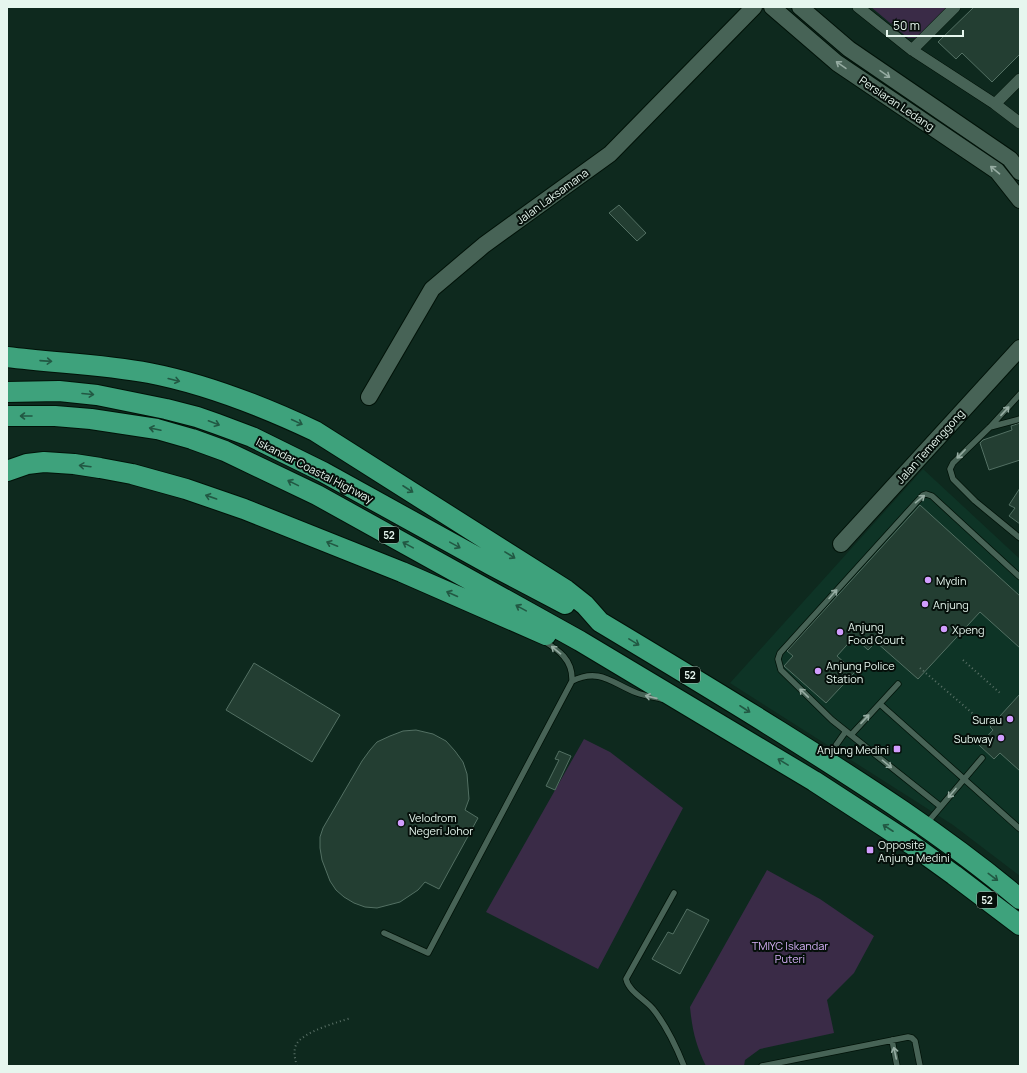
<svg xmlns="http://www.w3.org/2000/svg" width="1027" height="1073" font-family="Manrope,sans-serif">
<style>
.built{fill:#0e3426}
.green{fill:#3a2b47}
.building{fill:#233e32;stroke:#537063}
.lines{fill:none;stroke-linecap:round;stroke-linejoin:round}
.lane-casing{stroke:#001208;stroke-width:7}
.street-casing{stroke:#001208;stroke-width:12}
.secondary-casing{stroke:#001208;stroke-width:18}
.highway-casing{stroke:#001208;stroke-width:22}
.path{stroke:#5a7167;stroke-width:2;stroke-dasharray:1 3;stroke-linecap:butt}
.lane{stroke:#476356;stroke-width:5.5}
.street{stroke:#476356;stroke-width:11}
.secondary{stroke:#476356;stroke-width:16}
.highway{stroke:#3ea27c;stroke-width:20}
.oneway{stroke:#96aca2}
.oneway2{stroke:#225843}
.poi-dot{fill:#d19dfe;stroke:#050f0a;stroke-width:1.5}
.labels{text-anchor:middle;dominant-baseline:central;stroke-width:4;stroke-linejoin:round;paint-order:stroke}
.shield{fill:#050f0a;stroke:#a2b1aa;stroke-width:1}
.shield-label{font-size:10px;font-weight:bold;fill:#e6f6ee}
.street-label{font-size:11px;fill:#e6f6ee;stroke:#050f0a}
.poi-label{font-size:11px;fill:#e6f6ee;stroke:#050f0a;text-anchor:start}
.park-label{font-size:11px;fill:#d3aef4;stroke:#050f0a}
</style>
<rect width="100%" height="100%" fill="#0e291e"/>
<path class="built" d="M923 469 1020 559V876L953 825 730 683Z"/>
<path class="green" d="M871 7H948L916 38H908Z
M584 739 610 752 683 808 598 969 486 912Z
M767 870 820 899 874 936 854 973 827 1000 834 1033 760 1049 745 1060 744 1066H706C696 1046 692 1029 690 1007Z"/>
<path class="building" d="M974 7H1020V54L992 82 962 53 956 59 938 42Z
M619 205 646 233 637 241 609 213Z
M1020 423V460L989 470 980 443 983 440 1012 430 1011 426Z
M1020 488V524L1009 516 1015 508 1009 505Z
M920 505 1020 596V648L980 612 918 679 876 642 868 650 854 637 837 656 855 672 826 703 784 666 793 656 787 651Z
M254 663 340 715 312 762 226 710Z
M1020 694V771L1000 753 994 759 979 745 993 730 990 727Z
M416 730 433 734 446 741 455 751 463 762 467 774 469 799 465 810 478 818 439 889 425 882 418 890 400 902 377 908 365 907 354 903 344 897 336 890 330 881 322 860 320 848V837L323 828 362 761 370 750 377 742 390 736 403 731Z
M559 751 571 756 555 790 546 786 559 760 555 759Z
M687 909 709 920 680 974 652 959 668 932 673 934Z"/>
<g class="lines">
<defs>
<path id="lane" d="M1020 394 990 427 953 463 950 469 953 479 975 501 1020 538
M990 427 1020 419
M572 681C600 667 613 684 637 693 645 696 654 697 662 699
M880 704 1020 829
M851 735 898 684
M827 758 846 731
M940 806 832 720 781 670 778 659 780 653 923 495 926 494 932 496 1020 577
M927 823 982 758
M674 893 626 979C629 992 645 999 653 1009 666 1025 676 1046 684 1066
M384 933 428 953 572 681C573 660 559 650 542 640
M892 1040 897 1066
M762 1066 908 1037 912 1038 915 1041 920 1066"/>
<path id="street" d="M858 7 912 50 995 104 1020 123
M912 50 955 7
M995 104 1020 79"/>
<path id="secondary" d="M772 7 837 63 997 171 1020 200
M800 7 849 49 1010 159 1020 172
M369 397 432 289 484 245 610 154 754 7
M841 544 1020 348"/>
<path id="highway" d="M7 357C54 363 102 364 149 373 206 384 262 406 315 431L566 590 585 605 600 622C660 658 720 694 779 731 862 783 945 836 1020 899
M7 392 59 391 97 395 166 409 197 417 217 424 252 437 323 472 493 566 565 604
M7 416H55L91 419 157 429 192 439 225 451 317 495 580 641 814 781 911 844 954 875 1020 925
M7 471 27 464 44 462 74 464 100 468 132 474 186 489 244 509 402 572 546 635"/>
</defs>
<use href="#lane" class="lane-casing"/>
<use href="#street" class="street-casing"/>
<use href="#secondary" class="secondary-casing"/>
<use href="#highway" class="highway-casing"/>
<path class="path" d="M963 660 1000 693
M920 668 978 718
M297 1066C295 1059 293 1052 296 1045 302 1032 338 1022 351 1018"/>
<use href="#lane" class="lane"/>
<use href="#street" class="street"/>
<use href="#secondary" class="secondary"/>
<use href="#highway" class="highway"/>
</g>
<defs><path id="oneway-shaft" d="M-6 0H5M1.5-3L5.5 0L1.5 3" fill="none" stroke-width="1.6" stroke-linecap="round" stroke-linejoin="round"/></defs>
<g class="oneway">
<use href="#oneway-shaft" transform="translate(841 65) rotate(-145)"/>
<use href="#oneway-shaft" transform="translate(885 74) rotate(35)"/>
<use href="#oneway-shaft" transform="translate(995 170) rotate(-140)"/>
<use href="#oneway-shaft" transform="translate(1005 411) rotate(-47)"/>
<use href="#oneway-shaft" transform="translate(961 454) rotate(134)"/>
<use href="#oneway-shaft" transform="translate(920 499) rotate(-39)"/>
<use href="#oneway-shaft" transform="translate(833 594) rotate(-48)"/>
<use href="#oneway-shaft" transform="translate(556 650) rotate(-141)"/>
<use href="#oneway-shaft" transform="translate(804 693) rotate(-136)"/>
<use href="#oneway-shaft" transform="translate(651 697) rotate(-167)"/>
<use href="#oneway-shaft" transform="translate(865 719) rotate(-47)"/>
<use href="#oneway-shaft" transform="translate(887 764) rotate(39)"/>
<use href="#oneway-shaft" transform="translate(952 793) rotate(131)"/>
<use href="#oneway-shaft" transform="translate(895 1053) rotate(-102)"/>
</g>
<g class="oneway2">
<use href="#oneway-shaft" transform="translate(46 361) rotate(4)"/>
<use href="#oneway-shaft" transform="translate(174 380) rotate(14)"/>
<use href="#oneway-shaft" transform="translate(88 394) rotate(5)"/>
<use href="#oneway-shaft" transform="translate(26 416) rotate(180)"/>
<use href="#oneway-shaft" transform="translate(297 422) rotate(25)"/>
<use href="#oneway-shaft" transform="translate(214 423) rotate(21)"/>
<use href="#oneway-shaft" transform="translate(155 429) rotate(-168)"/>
<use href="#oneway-shaft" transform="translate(85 466) rotate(-173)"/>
<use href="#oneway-shaft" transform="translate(293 483) rotate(-154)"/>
<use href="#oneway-shaft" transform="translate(408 489) rotate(33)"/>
<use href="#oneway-shaft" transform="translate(211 497) rotate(-161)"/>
<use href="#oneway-shaft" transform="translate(332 544) rotate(-158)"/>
<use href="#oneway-shaft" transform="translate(408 545) rotate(-151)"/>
<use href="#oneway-shaft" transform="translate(455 545) rotate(29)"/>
<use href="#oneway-shaft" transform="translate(510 555) rotate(32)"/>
<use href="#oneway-shaft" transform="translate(452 594) rotate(-156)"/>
<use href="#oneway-shaft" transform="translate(521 608) rotate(-151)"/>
<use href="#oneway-shaft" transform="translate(634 642) rotate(31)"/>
<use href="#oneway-shaft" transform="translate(745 709) rotate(33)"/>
<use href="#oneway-shaft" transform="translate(783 762) rotate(-149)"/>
<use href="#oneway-shaft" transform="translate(888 828) rotate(-147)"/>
<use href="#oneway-shaft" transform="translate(993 877) rotate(37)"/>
</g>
<g class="poi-dot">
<circle cx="928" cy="580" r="4"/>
<circle cx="925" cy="604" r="4"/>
<circle cx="944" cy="629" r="4"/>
<circle cx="840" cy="632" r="4"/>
<circle cx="818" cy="671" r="4"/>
<circle cx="1010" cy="719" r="4"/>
<circle cx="1001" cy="738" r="4"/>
<rect x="893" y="745" width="8" height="8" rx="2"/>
<circle cx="401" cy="823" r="4"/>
<rect x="866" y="846" width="8" height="8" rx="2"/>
</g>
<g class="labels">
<g class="shield">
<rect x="379" y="527" width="20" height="16" rx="3"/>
<rect x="680" y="667" width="20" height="16" rx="3"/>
<rect x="977" y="892" width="20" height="16" rx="3"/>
</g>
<g class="shield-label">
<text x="389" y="535">52</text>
<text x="690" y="675">52</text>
<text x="987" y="900">52</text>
</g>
<g class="street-label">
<text transform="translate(897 103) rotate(34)">Persiaran Ledang</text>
<text transform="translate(552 196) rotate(-36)">Jalan Laksamana</text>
<text transform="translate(930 446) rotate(-48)">Jalan Temenggong</text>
<text transform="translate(315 470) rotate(27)">Iskandar Coastal Highway</text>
</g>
<g class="poi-label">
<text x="936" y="580">Mydin</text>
<text x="933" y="604">Anjung</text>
<text x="848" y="626">Anjung<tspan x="848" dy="13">Food Court</tspan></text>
<text x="952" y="629">Xpeng</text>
<text x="826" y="665">Anjung Police<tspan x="826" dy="13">Station</tspan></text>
<text x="1002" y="719" text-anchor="end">Surau</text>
<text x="993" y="738" text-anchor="end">Subway</text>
<text x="889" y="749" text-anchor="end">Anjung Medini</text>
<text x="409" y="817">Velodrom<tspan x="409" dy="13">Negeri Johor</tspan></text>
<text x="878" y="844">Opposite<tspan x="878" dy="13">Anjung Medini</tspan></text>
</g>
<g class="park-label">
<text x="790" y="945">TMIYC Iskandar<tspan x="790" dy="13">Puteri</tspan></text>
</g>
</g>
<rect width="1027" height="1073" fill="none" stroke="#e6f6ee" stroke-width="16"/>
<path d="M887 30v6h76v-6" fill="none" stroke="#e6f6ee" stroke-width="2"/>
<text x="893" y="30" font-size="12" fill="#e6f6ee" stroke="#050f0a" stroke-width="3" paint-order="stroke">50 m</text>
</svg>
